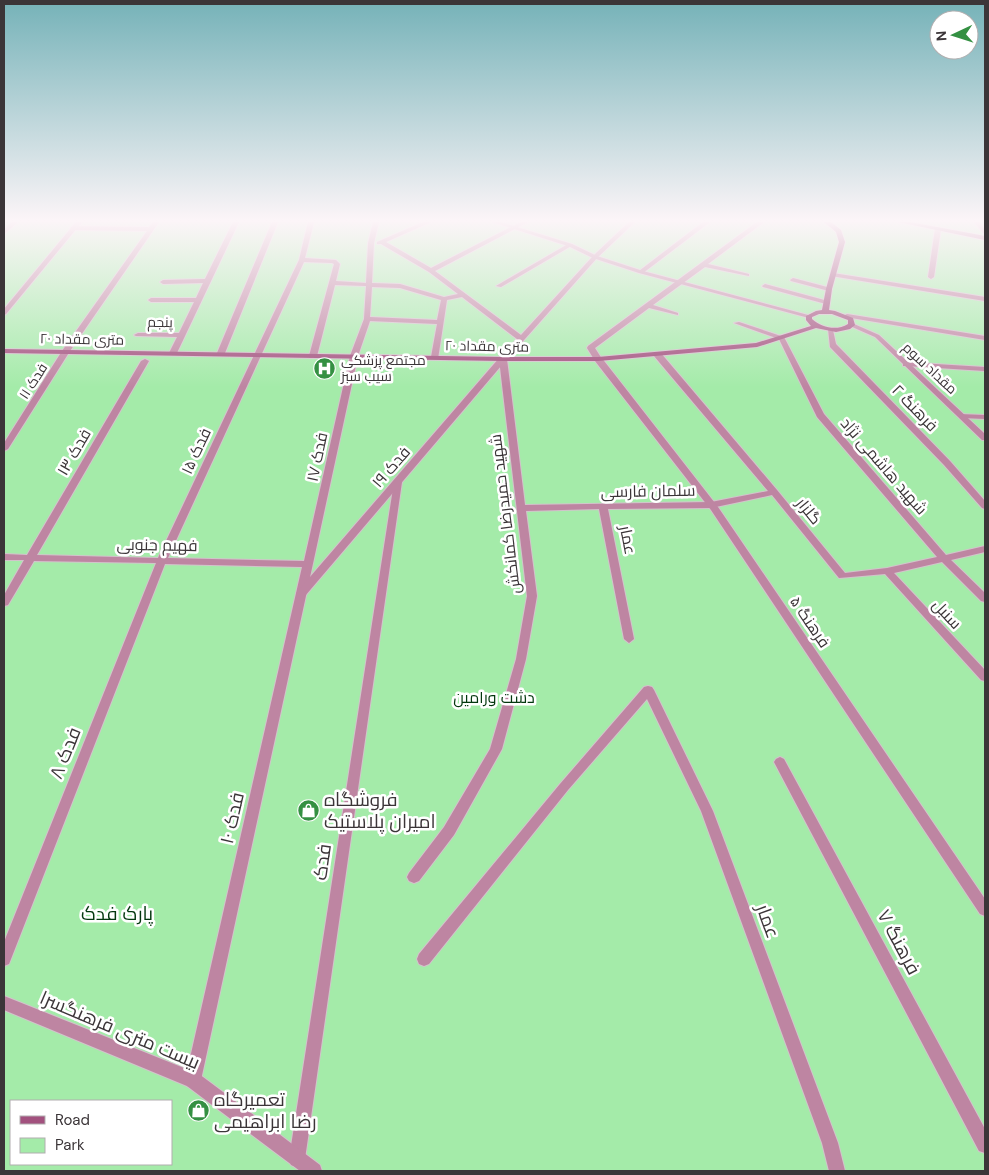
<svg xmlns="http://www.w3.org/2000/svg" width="989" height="1175" font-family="'DM Sans',Cairo,sans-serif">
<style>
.green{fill:#a4eba9;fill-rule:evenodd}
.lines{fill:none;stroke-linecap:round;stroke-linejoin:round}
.minor-casing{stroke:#d2c4cb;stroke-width:2}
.tertiary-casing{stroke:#d2c4cb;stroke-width:2}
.secondary-casing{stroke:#d2c4cb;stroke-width:2}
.minor{fill:#be85a2;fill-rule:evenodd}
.tertiary{fill:#be85a2;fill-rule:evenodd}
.secondary{fill:#a2517e;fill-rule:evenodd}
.labels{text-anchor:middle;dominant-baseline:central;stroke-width:5;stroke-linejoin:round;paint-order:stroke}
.far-street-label{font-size:14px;fill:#3b3538;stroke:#fff}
.far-poi-label{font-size:14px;fill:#3b3538;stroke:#fff;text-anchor:start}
.street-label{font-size:16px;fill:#3b3538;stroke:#fff}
.park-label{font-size:16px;fill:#03380e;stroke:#fff}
.near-street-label{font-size:19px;fill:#3b3538;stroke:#fff}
.near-poi-label{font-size:19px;fill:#3b3538;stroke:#fff;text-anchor:start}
.near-park-label{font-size:19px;fill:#03380e;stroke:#fff}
</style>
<rect width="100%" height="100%" fill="#f8e8f0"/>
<path class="green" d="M4 222H985V1171H4ZM11 1101H171V1164H11Z"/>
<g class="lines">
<defs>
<path id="minor" d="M12 222H18L4 234V229Z
M153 222H159L70 351 8 449 4 451V443L62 351 147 231 73 230 70 228 73 226 149 227Z
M233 222H239L176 355 169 353 177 337 136 336 134 335 138 333H179L194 302H151L148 300 151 298H196L203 283 163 284 160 282 163 280 205 279Z
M272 222H278L225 353 218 355 217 353Z
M308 222H314L305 258 336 260 340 264 336 281 366 283 368 243 373 222H379L374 243 372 283 400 284 444 297 458 294 429 272 381 244H377V242L423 222H431L386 242 431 268 521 222H528L435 271 521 335 593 256 629 222H635L597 258 507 359 525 505 711 502 768 491 654 356 653 354 657 352H660L777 490 845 573 887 568 937 557 817 417 779 339 734 323 739 322 784 337 824 414 946 555 985 546V552L951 560 985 593V602L981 601 942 562 894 573 985 670V681L981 680 885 574 839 578 772 495 711 508 608 509 634 639 629 643 624 639 599 509 526 511 537 596 526 659 502 749 454 835 419 881 414 883 409 881 407 877 409 873 444 827 490 749 516 659 527 596 499 359 517 339 462 297 447 300 438 359 431 357 437 324 370 321 358 356 201 1080 199 1086 193 1088 187 1086 185 1080 302 567 165 564 11 959 9 964 4 966V942L156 563 34 561 8 605 4 606V595L24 560H4V554L27 555 141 361 145 359 149 361 37 555 158 558 299 260ZM304 262 332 263 334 264 309 356 310 358 317 356 335 285 366 286 364 319 350 356 304 561 168 558ZM372 287 400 288 441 300 437 320 370 317Z
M703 222H710L643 273H639V271Z
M757 222H764L708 264 749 274V276L705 267 653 305 678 313V315L649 308 595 348 602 359 595 361 587 348 588 346Z
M974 222H980L985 229V234L983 233Z
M938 227 941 229 934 277 931 279 928 277 935 229Z
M568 244 573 245 501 287 496 286Z
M833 273 985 297V301L831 276 830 275Z
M793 278 831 288 832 289 829 291 791 281 790 280Z
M765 284 828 301 829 302 826 304 763 287 762 286Z
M828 329 833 330 836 344 950 461 985 501V509L982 508 944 465 830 347Z
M903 362 985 367V371L906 366H903Z
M959 414 985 415V419L962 418 958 416Z
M398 479 402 482 305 1159 303 1165 297 1167 291 1165 289 1159 394 482Z
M648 686 652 687 654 690 713 811 838 1143 845 1171H829L822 1143 701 811 647 699 568 790 429 964 424 966 419 964 417 959 419 954 560 784 644 687Z
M780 757 784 759 985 1129V1153L979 1151 774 762 776 759Z"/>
<path id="tertiary" d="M76 222H82L6 314 4 315V309Z
M492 222H501L572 244 597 256 643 271 812 316 809 318 639 273 593 258 568 246Z
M847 314 985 336V340L845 317V315Z
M850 324H854L879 335 985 434V440H982L875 337 850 326Z
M500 357 507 359 305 596H297L296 594 297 592Z
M595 357H601L718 507 985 899V916L980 914 711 510 595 361Z
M4 996 199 1074 320 1165 322 1171H300L187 1086 4 1010Z"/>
<path id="secondary" d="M824 222H831L841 230 845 242 832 289 829 310 835 311 853 318 855 325 850 329 836 332 816 328 757 347 598 361H503L4 353V349L503 357H598L756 343 811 326 806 320V316L816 311 822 310 826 289 839 242 836 232ZM819 314H832L848 320V324C837 331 822 328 812 319V317Z
M898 222H910L985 236V240Z"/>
</defs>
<use href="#minor" class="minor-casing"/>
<use href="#tertiary" class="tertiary-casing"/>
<use href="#secondary" class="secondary-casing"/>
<use href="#minor" class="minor"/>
<use href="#tertiary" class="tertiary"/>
<use href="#secondary" class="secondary"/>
</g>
<linearGradient id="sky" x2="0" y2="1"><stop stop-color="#75b2b8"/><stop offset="0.57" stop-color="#fcf5f8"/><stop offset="1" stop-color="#fcf5f8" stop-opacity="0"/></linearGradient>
<rect width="989" height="387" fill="url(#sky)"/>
<defs>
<symbol id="hospital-disc" viewBox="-11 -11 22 22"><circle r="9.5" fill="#349042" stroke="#fff"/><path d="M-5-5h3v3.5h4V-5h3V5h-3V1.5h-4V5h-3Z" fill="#fff"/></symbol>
<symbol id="shop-disc" viewBox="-11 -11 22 22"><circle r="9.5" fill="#349042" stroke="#fff"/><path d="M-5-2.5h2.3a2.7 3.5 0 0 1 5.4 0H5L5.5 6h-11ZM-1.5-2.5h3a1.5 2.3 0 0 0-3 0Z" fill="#fff"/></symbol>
</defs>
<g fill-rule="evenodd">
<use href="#hospital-disc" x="312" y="356" width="25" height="25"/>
<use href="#shop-disc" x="296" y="798" width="25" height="25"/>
<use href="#shop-disc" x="186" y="1098" width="25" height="25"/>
</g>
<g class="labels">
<g class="far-street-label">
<text transform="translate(160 322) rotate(1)">پنجم</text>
<text transform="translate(82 339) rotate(1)">۲۰ متری مقداد</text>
<text transform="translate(487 346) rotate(1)">۲۰ متری مقداد</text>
<text transform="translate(930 368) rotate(43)">مقداد سوم</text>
<text transform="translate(33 381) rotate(-57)">فدک ۱۱</text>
</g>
<g class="far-poi-label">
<text x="341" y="360">مجتمع پزشکی<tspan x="341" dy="16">سیب سبز</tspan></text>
</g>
<g class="street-label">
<text transform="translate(915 408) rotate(46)">فرهنگ ۲</text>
<text transform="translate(196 451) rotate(-65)">فدک ۱۵</text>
<text transform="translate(74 452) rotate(-60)">فدک ۱۳</text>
<text transform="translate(317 457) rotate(-78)">فدک ۱۷</text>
<text transform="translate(884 466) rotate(49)">شهید هاشمی نژاد</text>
<text transform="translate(391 467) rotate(-49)">فدک ۱۹</text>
<text transform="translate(648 491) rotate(-1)">سلمان فارسی</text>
<text transform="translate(809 511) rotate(51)">گلزار</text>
<text transform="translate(505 514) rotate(-97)">شهید حمیدرضا کمانکش</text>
<text transform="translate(628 540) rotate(79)">عمار</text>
<text transform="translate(157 545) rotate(1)">فهیم جنوبی</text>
<text transform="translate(947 614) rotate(47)">سنبل</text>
<text transform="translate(810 622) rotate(56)">فرهنگ ۵</text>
</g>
<g class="park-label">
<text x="494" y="697">دشت ورامین</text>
</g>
<g class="near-street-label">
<text transform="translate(65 753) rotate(-68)">فدک ۸</text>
<text transform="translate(232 818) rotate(-77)">فدک ۱۰</text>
<text transform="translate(322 862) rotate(-82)">فدک</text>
<text transform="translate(768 921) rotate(70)">عمار</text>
<text transform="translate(899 942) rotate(62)">فرهنگ ۷</text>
<text transform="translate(120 1030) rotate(23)">بیست متری فرهنگسرا</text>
</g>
<g class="near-poi-label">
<text x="324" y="799">فروشگاه<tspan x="324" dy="22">امیران پلاستیک</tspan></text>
<text x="214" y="1099">تعمیرگاه<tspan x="214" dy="22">رضا ابراهیمی</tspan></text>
</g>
<g class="near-park-label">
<text x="117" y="913">پارک فدک</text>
</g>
</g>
<rect width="989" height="1175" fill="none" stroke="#3b3538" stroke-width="10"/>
<rect x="10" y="1100" width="162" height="65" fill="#ffffff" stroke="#b1aeaf"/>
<rect x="20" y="1116" width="25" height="8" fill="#a2517e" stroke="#b1aeaf"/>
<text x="55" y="1125" font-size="15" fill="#3b3538">Road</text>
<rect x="20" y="1138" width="25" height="15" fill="#a4eba9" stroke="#b1aeaf"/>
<text x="55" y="1150" font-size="15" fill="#3b3538">Park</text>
<g transform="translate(954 35) rotate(266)"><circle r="24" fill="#ffffff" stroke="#b1aeaf"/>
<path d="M0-4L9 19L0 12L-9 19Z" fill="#349042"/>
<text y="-8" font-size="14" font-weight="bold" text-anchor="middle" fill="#3b3538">N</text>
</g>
</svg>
